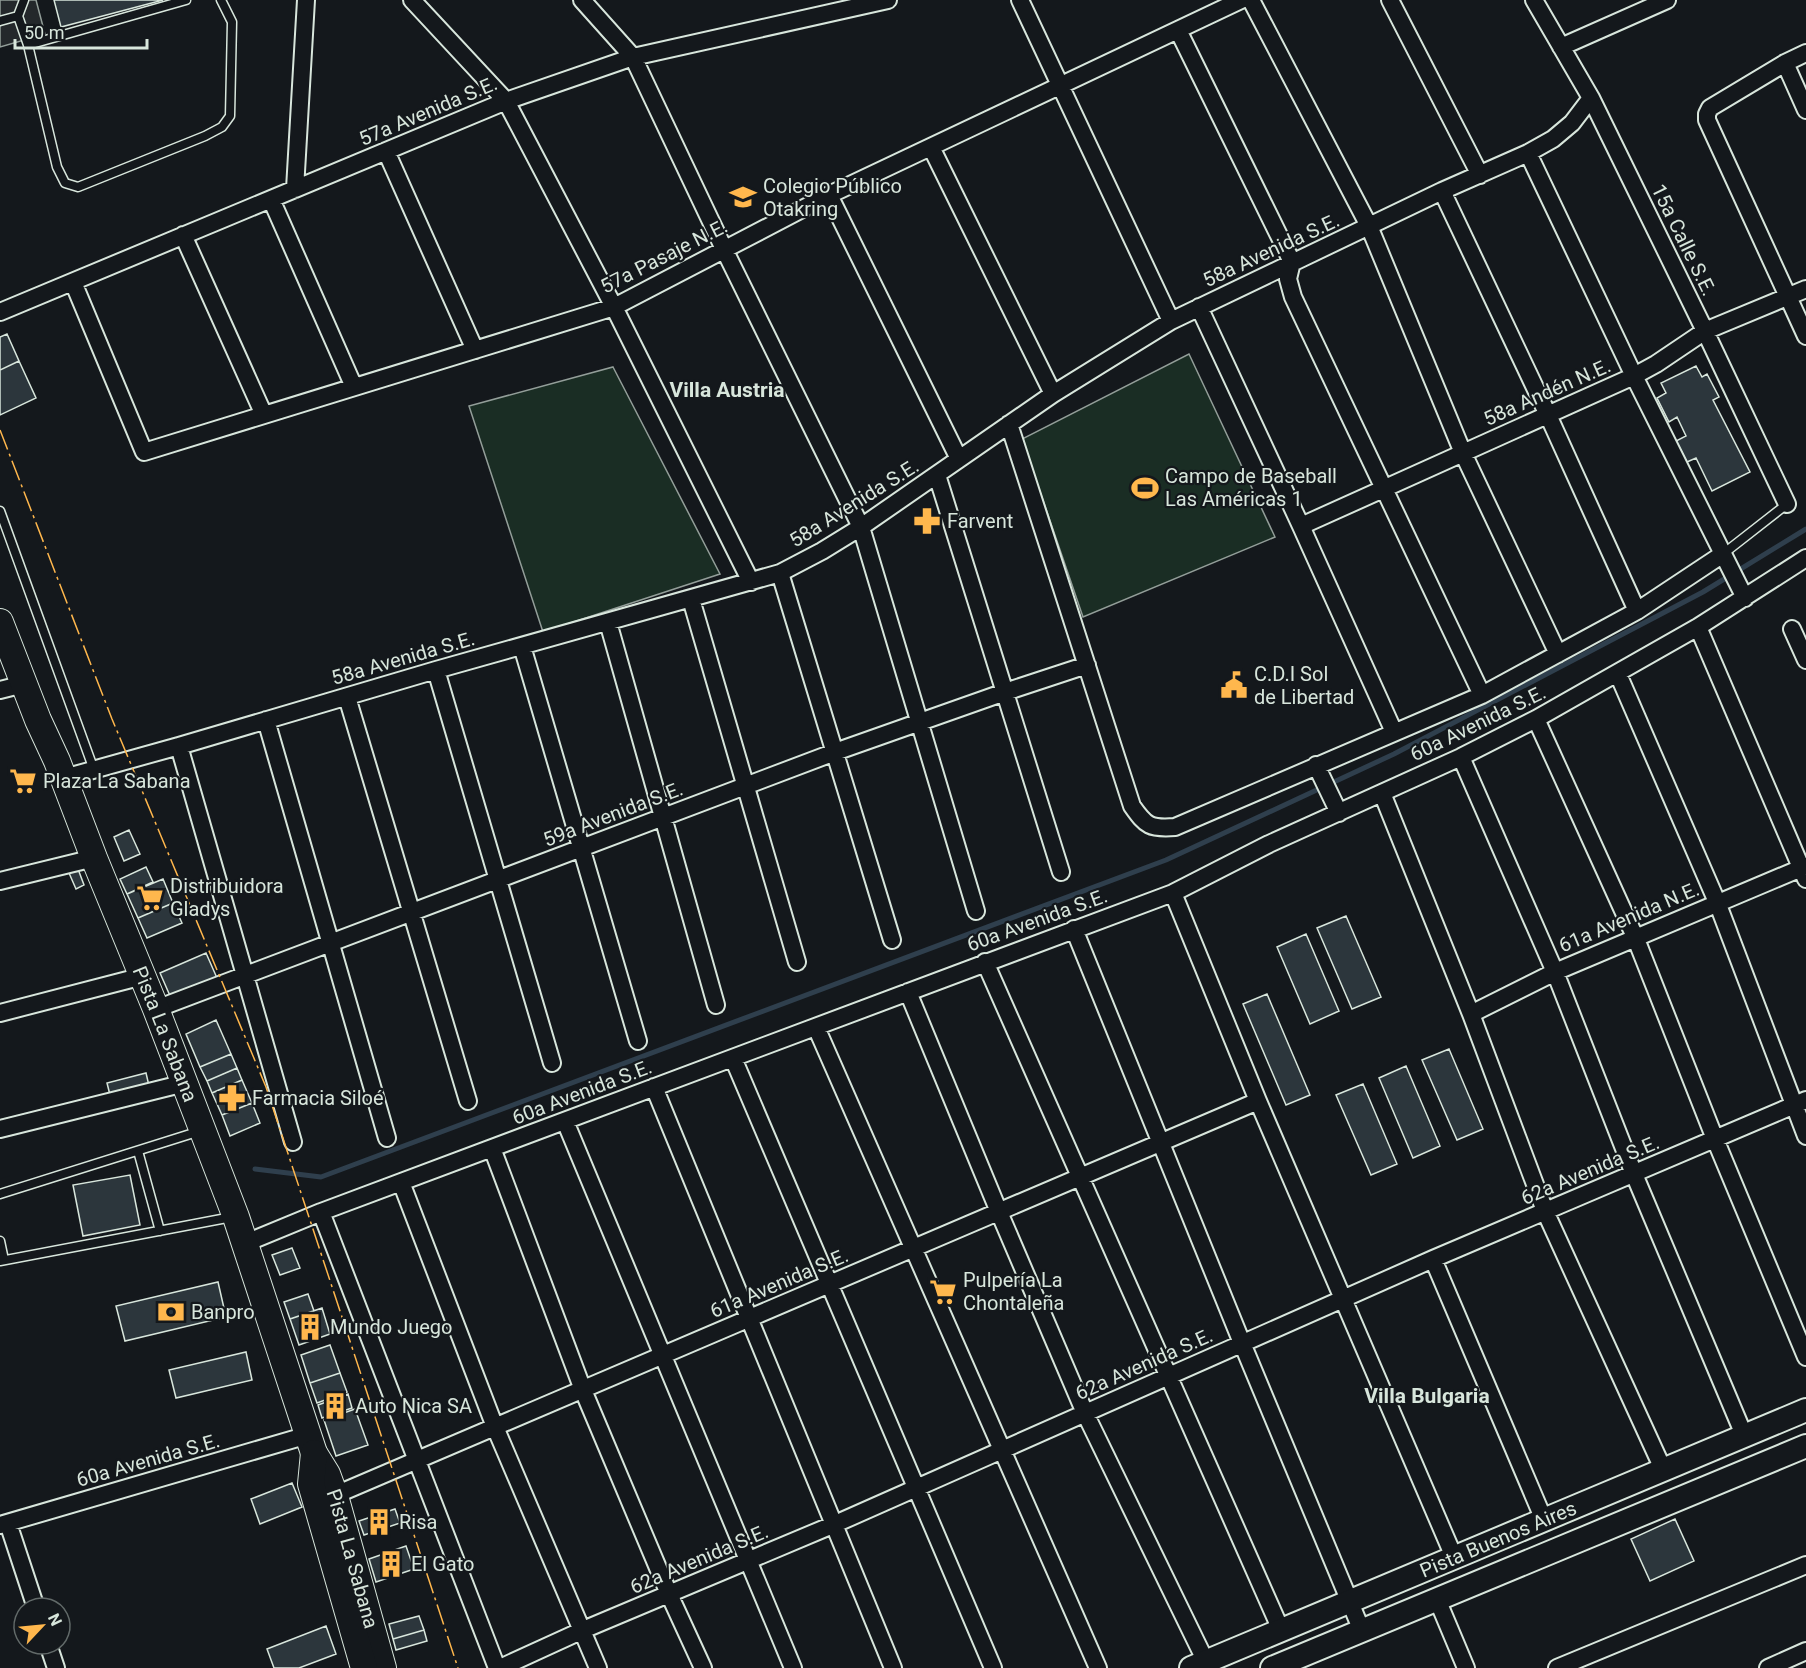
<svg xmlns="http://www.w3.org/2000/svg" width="1806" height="1668" font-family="Roboto,sans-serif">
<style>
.green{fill:#1a2d24;stroke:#939e99;stroke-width:1.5}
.parking{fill:#24282b;stroke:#939e99;stroke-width:1.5}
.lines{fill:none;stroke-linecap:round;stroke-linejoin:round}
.stream{stroke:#2f3f4d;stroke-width:5}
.building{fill:#2c363c;stroke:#d8e6dc;stroke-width:1.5}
.service-casing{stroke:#d8e6dc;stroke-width:11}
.minor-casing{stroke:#d8e6dc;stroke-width:20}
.secondary-casing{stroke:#d8e6dc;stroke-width:26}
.primary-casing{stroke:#d8e6dc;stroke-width:28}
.service{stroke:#14181c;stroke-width:8}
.minor{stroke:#14181c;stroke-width:16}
.secondary{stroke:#14181c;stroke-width:22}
.primary{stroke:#14181c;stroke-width:26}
.power{stroke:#ffb74d;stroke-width:1.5;stroke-dasharray:21 4.5 3 4.5;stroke-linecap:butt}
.labels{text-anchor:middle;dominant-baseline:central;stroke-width:4.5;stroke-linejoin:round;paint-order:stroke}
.street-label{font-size:20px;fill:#d8e6dc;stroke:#14181c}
.poi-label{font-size:20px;fill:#d8e6dc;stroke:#14181c;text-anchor:start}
.neighbourhood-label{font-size:21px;font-weight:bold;fill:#d8e6dc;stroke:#14181c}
</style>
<rect width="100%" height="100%" fill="#14181c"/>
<path class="green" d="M1189 354 1275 537 1083 617 1022 439Z
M613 367 720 574 543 632 469 406Z"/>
<path class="parking" d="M0 0H36L45 34 0 47Z"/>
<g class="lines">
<path class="stream" d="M255 1169 321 1177 1166 860 1394 754 1703 592 1806 529"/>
</g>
<path class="building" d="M54 0H163L61 27Z
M7 334 19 361 0 370V337Z
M19 361 36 398 0 415V370Z
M1696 366 1702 377 1707 374 1719 397 1713 400 1750 472 1712 491 1696 458 1687 462 1676 441 1686 436 1677 417 1669 422 1657 398 1666 393 1661 383Z
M129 830 140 854 124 861 114 837Z
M146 867 153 882 127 894 120 879Z
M78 869 84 885 76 889 69 873Z
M163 879 173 903 138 918 127 894Z
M173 903 182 923 147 938 138 918Z
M1346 916 1381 997 1352 1009 1317 928Z
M1306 934 1339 1011 1310 1024 1277 947Z
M206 953 217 978 171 998 160 973Z
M1267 994 1310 1095 1286 1105 1243 1004Z
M216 1020 231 1054 200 1067 186 1034Z
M1449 1049 1483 1129 1457 1140 1422 1060Z
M231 1054 237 1068 207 1081 200 1067Z
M1406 1066 1440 1146 1413 1158 1379 1078Z
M237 1068 242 1080 212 1093 207 1081Z
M146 1073 150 1090 111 1099 107 1083Z
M242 1080 252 1103 222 1115 212 1093Z
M1363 1084 1397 1164 1371 1175 1336 1095Z
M252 1103 260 1123 230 1136 222 1115Z
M130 1175 140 1225 83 1236 73 1185Z
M292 1248 300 1268 280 1275 272 1255Z
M218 1282 226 1317 125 1341 116 1306Z
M308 1294 314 1311 290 1319 284 1302Z
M322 1308 330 1334 299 1345 290 1319Z
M330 1345 340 1373 310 1383 301 1355Z
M246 1352 252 1380 176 1398 169 1370Z
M340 1373 347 1392 317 1403 310 1383Z
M348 1394 352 1408 322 1418 318 1405Z
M355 1409 368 1445 336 1456 324 1420Z
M292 1483 302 1507 260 1524 251 1499Z
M395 1509 400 1523 364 1535 359 1521Z
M1675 1519 1694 1561 1650 1581 1631 1539Z
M406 1546 414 1569 376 1582 369 1559Z
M419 1616 424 1630 393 1639 389 1624Z
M326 1626 336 1654 299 1668H274L267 1649Z
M424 1630 427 1641 396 1650 393 1639Z"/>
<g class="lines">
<defs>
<path id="service" d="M24 0 18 16 28 45 57 167 65 183 78 187 205 136 222 127 230 116 232 22 221 0
M0 21 18 16
M28 45 186 0
M0 511 94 770
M1723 554 1787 504
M138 1151 160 1231
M0 1194 200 1131
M0 1241 4 1260
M0 1261 232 1217"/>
<path id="minor" d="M412 0 506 101 614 307 751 582
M582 0 633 57 724 249 861 527 976 911
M1020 0 1171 321
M1251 0 1369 226 1463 453 1558 654
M1390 0 1480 175
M1534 0 1591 98 1705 331 1787 504
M1178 30 1292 262 1288 279 1293 297 1482 695
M1561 47 1667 0
M1806 53 1785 63 1710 108 1707 114V120L1806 336
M1785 63 1806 110
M931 147 1053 394
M386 151 475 350
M1528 153 1634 376 1745 598
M295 189 306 0
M1442 191 1548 415 1637 611
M829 195 959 459
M271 199 354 387
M183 235 264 415
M73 282 144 452 614 307 829 195 1241 0
M1199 307 1301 526 1394 732
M0 312 506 101 633 57 888 0
M1009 424 1132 806C1146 826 1150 829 1175 827L1482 695 1637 611 1723 554
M937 475 1061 872
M1301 526 1634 376 1656 364 1705 331 1806 289
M780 573 892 940
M691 599 797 962
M608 622 716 1005
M1698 627 1806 879
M1792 629 1806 660
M522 646 638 1041
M436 670 552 1063
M1618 674 1717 902 1806 1136
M0 690 24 684
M347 697 468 1101
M1536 719 1636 939 1715 1139 1806 1357
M266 720 387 1138
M179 746 293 1142
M1461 757 1555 972 1634 1174 1744 1435
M1316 765 1339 813
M64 778 179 746 436 670 780 573 822 551 861 527 1053 394 1171 321 1442 191 1528 153 1553 139 1572 123 1591 98
M1382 793 1471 1014 1545 1211 1663 1469
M0 881 94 858
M1173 893 1258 1101 1454 1557
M1074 929 1242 1343 1362 1631
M985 962 1281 1630
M908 992 999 1212 1085 1413 1206 1662
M156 1009 835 752 1005 692 1087 665
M0 1013 143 976
M1471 1014 1555 972 1806 866
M816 1027 1098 1668
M733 1058 993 1668
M654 1087 893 1668
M565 1121 793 1668
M0 1129 185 1083
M492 1148 583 1390 669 1594 703 1668
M401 1182 495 1427 598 1668
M321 1212 497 1668
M246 1243 321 1212 1173 893 1269 844 1461 757 1536 719 1698 627 1806 558
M1433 1259 1544 1520
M326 1499 1258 1101
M8 1523 36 1608
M0 1525 308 1435
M1437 1599 1466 1668
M48 1644 56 1668
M500 1668 583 1630 835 1524 1433 1259 1806 1100
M1557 1668 1806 1565
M1768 1668 1806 1651"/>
<g id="secondary">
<path id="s1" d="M1191 1668 1806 1410"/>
<path d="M1272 1668 1806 1446"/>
</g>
<g id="primary">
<path id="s2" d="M0 622 38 720 57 761 94 858 156 1009 236 1217 314 1453 327 1474 335 1496 383 1668"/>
<path d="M314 1453 311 1484 364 1668"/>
</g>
</defs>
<use href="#service" class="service-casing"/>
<use href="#minor" class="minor-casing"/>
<use href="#secondary" class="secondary-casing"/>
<use href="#primary" class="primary-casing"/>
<use href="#service" class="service"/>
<use href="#minor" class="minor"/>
<use href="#secondary" class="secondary"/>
<use href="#primary" class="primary"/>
<path class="power" d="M0 430 112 719 266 1087 458 1668"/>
</g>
<defs>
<symbol id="school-bare" viewBox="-9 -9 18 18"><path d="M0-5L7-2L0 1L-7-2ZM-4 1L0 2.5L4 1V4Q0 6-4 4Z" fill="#ffb74d" stroke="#14181c" stroke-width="2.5" paint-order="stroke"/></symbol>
<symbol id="stadium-bare" viewBox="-9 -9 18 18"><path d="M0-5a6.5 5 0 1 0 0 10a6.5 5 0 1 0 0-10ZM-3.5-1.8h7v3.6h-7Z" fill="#ffb74d" stroke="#14181c" stroke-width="2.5" paint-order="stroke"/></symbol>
<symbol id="pharmacy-bare" viewBox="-9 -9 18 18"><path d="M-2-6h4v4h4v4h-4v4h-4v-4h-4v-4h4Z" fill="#ffb74d" stroke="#14181c" stroke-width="2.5" paint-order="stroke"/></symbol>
<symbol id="civic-bare" viewBox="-9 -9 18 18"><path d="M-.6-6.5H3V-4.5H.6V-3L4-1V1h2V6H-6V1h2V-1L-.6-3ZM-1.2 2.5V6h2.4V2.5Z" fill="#ffb74d" stroke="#14181c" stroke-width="2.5" paint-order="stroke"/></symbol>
<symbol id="supermarket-bare" viewBox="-9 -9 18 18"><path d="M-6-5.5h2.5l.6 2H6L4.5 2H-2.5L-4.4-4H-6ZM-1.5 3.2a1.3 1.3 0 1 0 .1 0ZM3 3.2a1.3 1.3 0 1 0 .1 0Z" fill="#ffb74d" stroke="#14181c" stroke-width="2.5" paint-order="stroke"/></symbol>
<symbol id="bank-bare" viewBox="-9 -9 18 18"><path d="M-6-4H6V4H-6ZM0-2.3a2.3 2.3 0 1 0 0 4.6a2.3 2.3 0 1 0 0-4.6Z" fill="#ffb74d" stroke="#14181c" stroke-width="2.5" paint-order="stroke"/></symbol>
<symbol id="building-bare" viewBox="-9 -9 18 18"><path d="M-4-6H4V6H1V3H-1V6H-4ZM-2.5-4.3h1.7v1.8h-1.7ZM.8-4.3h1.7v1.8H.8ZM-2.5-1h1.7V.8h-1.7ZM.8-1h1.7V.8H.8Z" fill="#ffb74d" stroke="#14181c" stroke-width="2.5" paint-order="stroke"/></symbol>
</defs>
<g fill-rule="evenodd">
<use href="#school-bare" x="724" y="178" width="38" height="38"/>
<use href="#stadium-bare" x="1126" y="469" width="38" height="38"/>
<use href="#pharmacy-bare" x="908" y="502" width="38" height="38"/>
<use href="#civic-bare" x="1215" y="666" width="38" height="38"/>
<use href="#supermarket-bare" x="4" y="762" width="38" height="38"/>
<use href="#supermarket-bare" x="131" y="879" width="38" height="38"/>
<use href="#pharmacy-bare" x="213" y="1079" width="38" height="38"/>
<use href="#supermarket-bare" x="924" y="1273" width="38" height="38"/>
<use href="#bank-bare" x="152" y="1293" width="38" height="38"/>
<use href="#building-bare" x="291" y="1308" width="38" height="38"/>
<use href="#building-bare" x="316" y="1387" width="38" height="38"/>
<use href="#building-bare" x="360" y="1503" width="38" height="38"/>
<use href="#building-bare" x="372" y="1545" width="38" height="38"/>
</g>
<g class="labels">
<g class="street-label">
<text transform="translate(428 111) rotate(-23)">57a Avenida S.E.</text>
<text transform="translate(1684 240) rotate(64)">15a Calle S.E.</text>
<text transform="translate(1271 250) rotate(-25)">58a Avenida S.E.</text>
<text transform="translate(664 256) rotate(-27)">57a Pasaje N.E.</text>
<text transform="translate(1547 392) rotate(-24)">58a Andén N.E.</text>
<text transform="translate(854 503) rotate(-32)">58a Avenida S.E.</text>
<text transform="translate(403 658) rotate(-16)">58a Avenida S.E.</text>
<text transform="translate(1478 723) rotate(-26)">60a Avenida S.E.</text>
<text transform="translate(613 814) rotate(-21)">59a Avenida S.E.</text>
<text transform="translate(1629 917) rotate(-23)">61a Avenida N.E.</text>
<text transform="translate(1037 920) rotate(-20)">60a Avenida S.E.</text>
<text stroke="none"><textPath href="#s2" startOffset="444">Pista La Sabana</textPath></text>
<text transform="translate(582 1092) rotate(-21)">60a Avenida S.E.</text>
<text transform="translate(1590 1170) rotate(-23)">62a Avenida S.E.</text>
<text transform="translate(779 1283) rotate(-23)">61a Avenida S.E.</text>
<text transform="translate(1144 1364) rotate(-24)">62a Avenida S.E.</text>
<text transform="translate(148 1460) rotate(-16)">60a Avenida S.E.</text>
<text stroke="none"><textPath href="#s1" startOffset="333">Pista Buenos Aires</textPath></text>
<text stroke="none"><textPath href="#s2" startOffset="1002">Pista La Sabana</textPath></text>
<text transform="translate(699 1559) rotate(-23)">62a Avenida S.E.</text>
</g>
<g class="poi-label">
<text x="763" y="186">Colegio Público<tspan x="763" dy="23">Otakring</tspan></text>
<text x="1165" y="476">Campo de Baseball<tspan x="1165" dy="23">Las Américas 1</tspan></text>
<text x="947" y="521">Farvent</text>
<text x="1254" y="674">C.D.I Sol<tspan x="1254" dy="23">de Libertad</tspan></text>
<text x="43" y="781">Plaza La Sabana</text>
<text x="170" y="886">Distribuidora<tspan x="170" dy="23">Gladys</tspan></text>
<text x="252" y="1098">Farmacia Siloé</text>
<text x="963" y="1280">Pulpería La<tspan x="963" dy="23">Chontaleña</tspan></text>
<text x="191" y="1312">Banpro</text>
<text x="330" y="1327">Mundo Juego</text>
<text x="355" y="1406">Auto Nica SA</text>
<text x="399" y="1522">Risa</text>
<text x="411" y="1564">El Gato</text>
</g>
<g class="neighbourhood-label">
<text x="727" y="390">Villa Austria</text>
<text x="1427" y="1396">Villa Bulgaria</text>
</g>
</g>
<g transform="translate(42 1626) rotate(64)"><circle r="28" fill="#14181c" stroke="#626a69" stroke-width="1.5"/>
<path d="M0-4.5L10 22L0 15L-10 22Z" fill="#ffb74d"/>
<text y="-9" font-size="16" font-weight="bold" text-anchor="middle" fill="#d8e6dc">N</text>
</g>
<path d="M15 39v9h132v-9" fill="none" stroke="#d8e6dc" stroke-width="3"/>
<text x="24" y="39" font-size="18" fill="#d8e6dc" stroke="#14181c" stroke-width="4.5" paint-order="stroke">50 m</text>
</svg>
